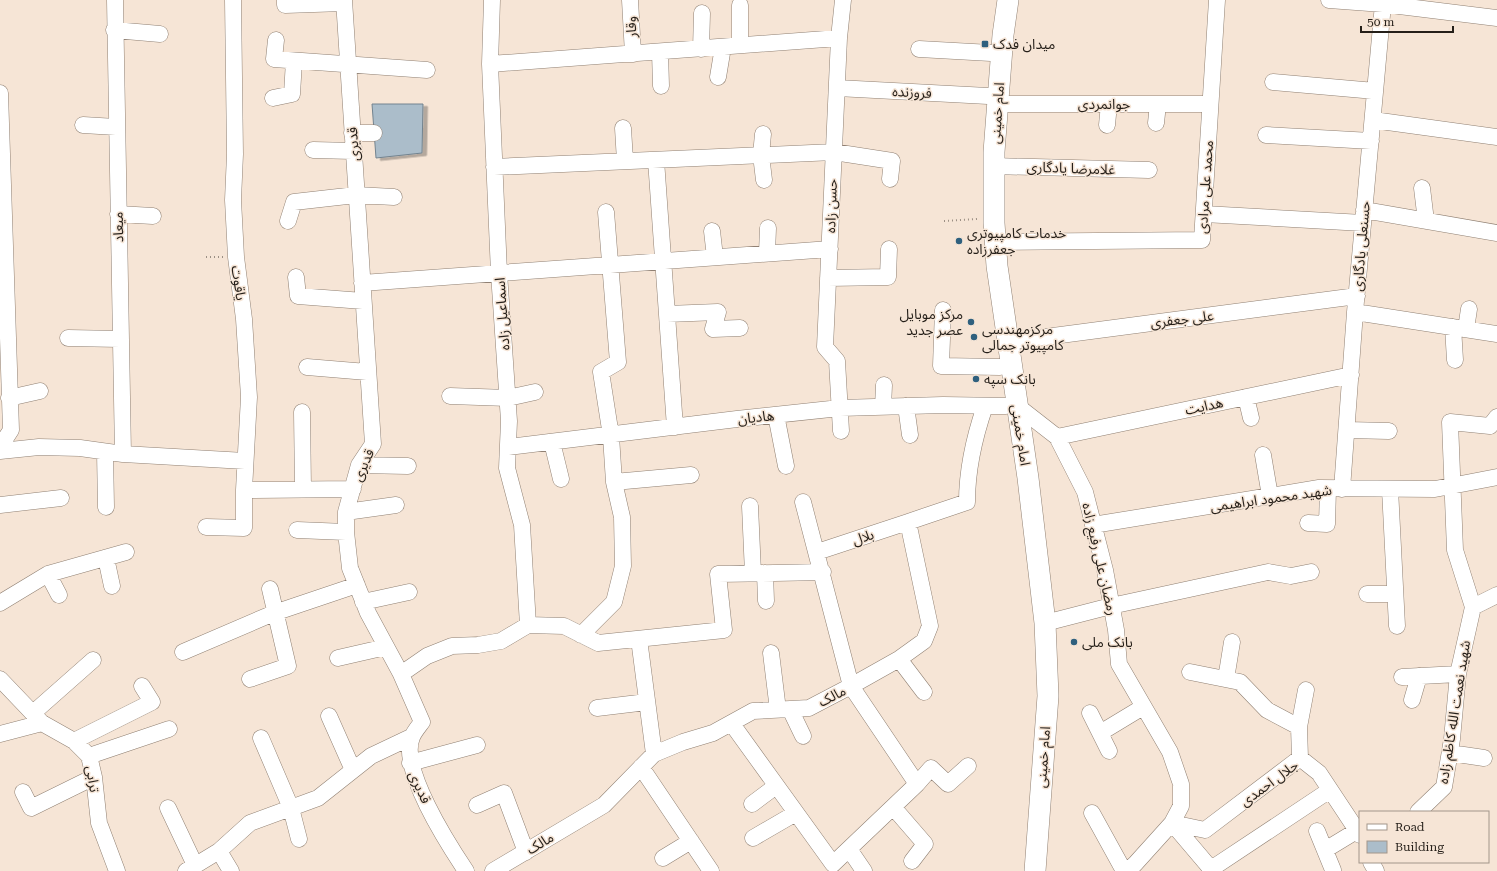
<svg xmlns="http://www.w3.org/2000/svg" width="1497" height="871" font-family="'Roboto Serif','Noto Sans Arabic',serif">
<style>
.building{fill:#abbdca;stroke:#72838f;filter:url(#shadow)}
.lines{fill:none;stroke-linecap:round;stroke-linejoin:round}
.minor-casing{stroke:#908073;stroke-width:17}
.major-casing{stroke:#908073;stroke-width:22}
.path{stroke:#9b8f84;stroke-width:2;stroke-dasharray:1 3;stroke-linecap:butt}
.minor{stroke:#fff;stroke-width:16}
.major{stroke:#fff;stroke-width:21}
.poi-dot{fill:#2f607e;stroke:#f6e5d6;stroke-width:1.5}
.labels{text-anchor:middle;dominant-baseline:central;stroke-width:3;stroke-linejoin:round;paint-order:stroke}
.street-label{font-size:14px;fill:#251f19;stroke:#f6e5d6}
.poi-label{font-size:14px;fill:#251f19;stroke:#f6e5d6;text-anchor:start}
</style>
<defs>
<filter id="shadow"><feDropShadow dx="4.5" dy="2.5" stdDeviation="0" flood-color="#0004"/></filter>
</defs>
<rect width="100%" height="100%" fill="#f6e5d6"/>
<path class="building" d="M372 104H423L422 153 376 158Z"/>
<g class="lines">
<defs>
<path id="minor" d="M115 0 123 454
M285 0V5L343 3
M344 0 373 444 359 465 346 512V532L350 568 368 613 401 674 422 722C419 726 414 732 412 737 399 768 448 844 466 871
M492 0 490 64 499 273 509 421 507 468 522 525 528 625
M630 0 633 54
M1329 0 1383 4 1497 18
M114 30 160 34
M276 40 274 59 427 70
M740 45V5
M701 49 702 13
M919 49 991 53
M660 52 661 86
M490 64 839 38
M718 77 723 47
M1273 82 1375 91
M837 88 988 96
M0 93 11 430 0 447
M273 98 292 94 294 61
M997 104H1210
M1373 120 1497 137
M1156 123 1158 104
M83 125 116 127
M1107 125 1109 104
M623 128 625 161
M352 133H374
M763 134 761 155 764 180
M1266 135 1371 141
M313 150 353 151
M656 160 675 427
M993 166 1149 170
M494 167 834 152 892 161 890 179
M1422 188 1426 221
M1364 210 1497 233
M118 214 153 216
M1204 214 1363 223
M288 221 294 202 356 195 394 197
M712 231 715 257
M995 242 1202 240 1217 0
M767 253 768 228
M296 277 298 296 363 301
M828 278 888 277 889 249
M362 283 830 249
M943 310 941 366 1000 367
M1355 312 1497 334
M667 314 718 312 713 329 740 328
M1453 327 1455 360
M1466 329 1469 309
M68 338 120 339
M1007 342 1357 296
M307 367 367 372
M450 396 508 398 535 392
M1246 397 1251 418
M9 398 40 391
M1016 405 1057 437 1085 492 1105 570 1116 630 1119 664 1170 752 1181 784V806L1172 823 1135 864 1127 871
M906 406 910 435
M883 407 884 385
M302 412 303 489
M776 415 786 466
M1347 430 1389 431
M841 431 837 361 825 347 839 38 843 0
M1057 437 1351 375
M552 442 561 479
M508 447 737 419 840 408 943 405 1006 406
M0 451 39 447 80 448 123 454 245 461
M105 452 106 507
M1263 455 1270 496
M359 465 408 466
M614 482 691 475
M1342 489 1355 312 1383 4
M1390 489 1397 626
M244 490 353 489
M0 505 61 498
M750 506 753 573
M346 512 396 505
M1308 523 1327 524 1328 489
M1093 525 1319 488 1435 489 1497 477
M206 527 244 528V490L249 397 244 319 236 257 233 200 235 154 233 0
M297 530 346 532
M817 552 908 522
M106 558 112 586
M765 573 766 601
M48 574 59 595
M1367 594H1395
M363 602 409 592
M0 603 48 574 126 552
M1473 607 1497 595
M1045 623 1111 606 1268 572 1291 576 1311 572
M581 635 614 602 623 566 622 517 614 482 611 436 601 372 618 362 606 212
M639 639 654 754
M183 652 274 613 357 585
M771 653 778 710
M338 658 386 647
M899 659 924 692
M1190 672 1240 682 1267 710 1299 727
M401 674 427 656 452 646 478 645 501 641 528 625 564 626 598 643 724 630 718 574 823 572
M1402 677 1458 674
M0 679 42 723 74 741 89 756 94 777 99 823 117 871
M250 679 288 666 270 589
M1226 679 1232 642
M1412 700 1419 676
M597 708 647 702
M790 709 803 736
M33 713 93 660
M1090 713 1109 751
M329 716 353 770
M732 724 833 864 917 784 851 686 803 502
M1100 733 1143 707
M0 734 42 723
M261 738 291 808 299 839
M74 741 152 702 142 686
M1450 753 1484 758
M89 756 169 729
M1300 758 1299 727 1306 690
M410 763 477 745
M641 767 711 871
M917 784 931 768 948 784 968 766
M23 792 31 808 94 777
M752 804 776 786
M477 805 504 793 526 852
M893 807 925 844 912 861
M168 808 195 865
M1418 812 1444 787 1452 739 1458 674 1473 607 1455 550 1450 422 1490 426 1497 417
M1092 813 1124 871
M1172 823 1205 830 1300 758 1319 773 1360 835
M1172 823 1211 869 1330 790
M1317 831 1333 870
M753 838 796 813
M849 849 864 871
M1325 850 1358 830
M219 851 231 871
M663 858 691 841
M1371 862 1376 871
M186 871 219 851 250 823 318 798 371 756 411 737
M493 871 604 805 654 754 683 742 713 733 753 711 809 708 851 686 899 659 924 641 930 626 908 522 967 502C967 468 974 438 985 406"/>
<path id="major" d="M1008 0 1003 35 994 152V223L997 266 1028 478 1045 623 1048 696 1035 871"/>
</defs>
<use href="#minor" class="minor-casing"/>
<use href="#major" class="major-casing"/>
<path class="path" d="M944 221 978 219
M206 257H223"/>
<use href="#minor" class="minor"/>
<use href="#major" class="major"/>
</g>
<g class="poi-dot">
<rect x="981" y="40" width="8" height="8" rx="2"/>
<circle cx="959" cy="241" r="4"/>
<circle cx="971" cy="322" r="4"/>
<circle cx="974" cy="337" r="4"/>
<circle cx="976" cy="379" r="4"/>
<circle cx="1074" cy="642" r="4"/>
</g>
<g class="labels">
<g class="street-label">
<text transform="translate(631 27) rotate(-93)">وقار</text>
<text transform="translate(912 92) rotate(3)">فروزنده</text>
<text x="1104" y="104">جوانمردی</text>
<text transform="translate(997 113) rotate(-86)">امام خمینی</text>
<text transform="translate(353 144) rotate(-94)">قدیری</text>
<text transform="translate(1071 168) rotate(2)">غلامرضا یادگاری</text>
<text transform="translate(1205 187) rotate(-86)">محمد علی مرادی</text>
<text transform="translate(831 206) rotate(-88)">حسن زاده</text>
<text transform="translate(118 227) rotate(-91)">میعاد</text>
<text transform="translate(1361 246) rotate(-85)">حسنعلی یادگاری</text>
<text transform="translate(239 283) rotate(82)">یاقوت</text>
<text transform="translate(502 314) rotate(-94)">اسماعیل زاده</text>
<text transform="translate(1182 319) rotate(-7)">علی جعفری</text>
<text transform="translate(1204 406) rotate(-12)">هدایت</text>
<text transform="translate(756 417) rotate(-6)">هادیان</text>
<text transform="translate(1021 435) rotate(81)">امام خمینی</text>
<text transform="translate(363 465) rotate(-66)">قدیری</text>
<text transform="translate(1271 498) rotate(-8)">شهید محمود ابراهیمی</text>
<text transform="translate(863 537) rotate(-18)">بلال</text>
<text transform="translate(1100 559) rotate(77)">رمضان علی رفیع زاده</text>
<text transform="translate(832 696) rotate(-27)">مالک</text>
<text transform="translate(1454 712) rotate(-81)">شهید نعمت الله کاظم زاده</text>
<text transform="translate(1043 757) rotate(-86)">امام خمینی</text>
<text transform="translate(93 779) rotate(81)">ترابی</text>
<text transform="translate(1269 783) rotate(-36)">جلال احمدی</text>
<text transform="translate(420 787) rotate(65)">قدیری</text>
<text transform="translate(540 843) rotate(-31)">مالک</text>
</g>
<g class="poi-label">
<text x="993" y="44">میدان فدک</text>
<text x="967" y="233">خدمات کامپیوتری<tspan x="967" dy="16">جعفرزاده</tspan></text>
<text x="963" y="314" text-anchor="end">مرکز موبایل<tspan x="963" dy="16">عصر جدید</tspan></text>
<text x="982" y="329">مرکزمهندسی<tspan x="982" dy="16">کامپیوتر جمالی</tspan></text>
<text x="984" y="379">بانک سپه</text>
<text x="1082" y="642">بانک ملی</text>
</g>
</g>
<rect x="1359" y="811" width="130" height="52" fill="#f6e5d6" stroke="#a2968a"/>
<rect x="1367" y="824" width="20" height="6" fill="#ffffff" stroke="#a2968a"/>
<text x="1395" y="831" font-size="12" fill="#251f19">Road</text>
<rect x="1367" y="841" width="20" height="12" fill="#abbdca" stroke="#a2968a"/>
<text x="1395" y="851" font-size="12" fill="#251f19">Building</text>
<path d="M1361 26v6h92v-6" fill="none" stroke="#251f19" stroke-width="2"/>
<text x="1367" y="26" font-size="12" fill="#251f19" stroke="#f6e5d6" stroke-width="3" paint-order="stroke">50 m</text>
</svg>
